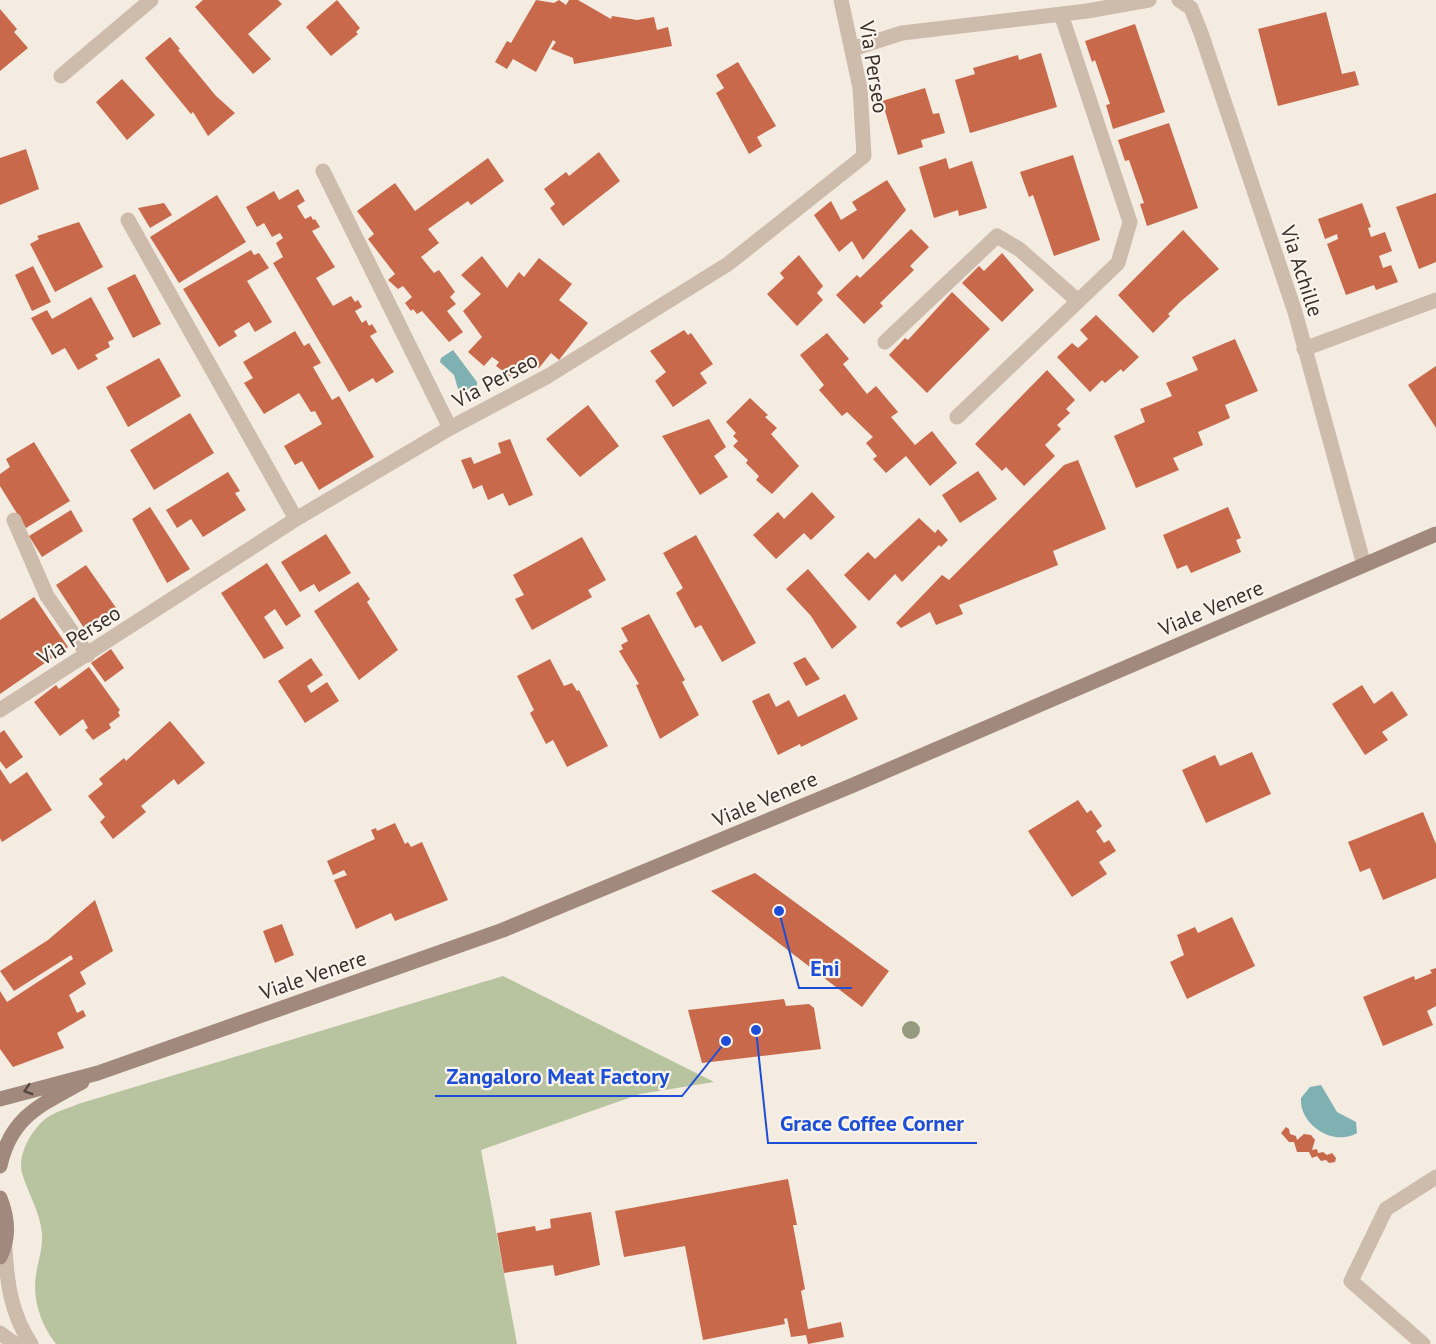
<svg xmlns="http://www.w3.org/2000/svg" width="1436" height="1344" font-family="'PT Sans',sans-serif">
<style>
.green{fill:#b8c4a0}
.water{fill:#7fb0b2}
.building{fill:#c8694b}
.lines{fill:none;stroke-linecap:round;stroke-linejoin:round}
.street{stroke:#cdbbac;stroke-width:15}
.secondary{stroke:#a18a7d;stroke-width:15}
.tree{fill:#969b7f}
.oneway{stroke:#544640}
.labels{text-anchor:middle;dominant-baseline:central;stroke-width:4.5;stroke-linejoin:round;paint-order:stroke}
.street-label{font-size:21px;fill:#3b302b;stroke:#fbf5ee}
.leader{fill:none;stroke:#1d4ed8;stroke-width:2}
.callout-dot{fill:#1d4ed8;stroke:#fbf5ee;stroke-width:2}
.callout-label{font-size:22px;text-anchor:middle;font-weight:bold;fill:#1d4ed8;stroke:#fbf5ee;stroke-width:4.5;stroke-linejoin:round;paint-order:stroke}
</style>
<rect width="100%" height="100%" fill="#f4ebe1"/>
<path class="green" d="M503 976 714 1082 640 1094 481 1150 517 1344H56C41 1325 32 1299 36 1275 38 1261 43 1248 42 1234 40 1211 28 1194 22 1173 17 1154 33 1127 48 1117 57 1111 69 1108 78 1104Z"/>
<path class="water" d="M453 350 477 382V388L464 397 460 396 454 375 440 362 441 358Z
M1321 1085 1337 1112 1356 1122 1357 1133C1334 1147 1299 1125 1301 1098L1310 1087Z"/>
<path class="building" d="M203 0H278L282 4 248 34 271 59 253 74 195 7Z
M337 0 360 28 356 32 358 34 331 56 306 27Z
M536 0 554 3 559 0 566 5 569 0H578L611 19 612 16 637 20 654 17 657 30 668 27 672 46 574 64 573 58 551 49 556 42 553 40 536 72 513 59 507 69 495 62 507 41 511 43Z
M0 9 17 29 14 32 28 48 0 71Z
M1326 12 1342 74 1355 71 1359 85 1278 106 1258 29Z
M1135 24 1165 112 1113 129 1106 105 1110 104 1095 60 1092 62 1085 41Z
M170 37 180 49 178 50 216 96 235 113 208 136 193 112 191 114 145 58Z
M1041 53 1057 107 970 133 955 80 975 74 973 68 1018 55 1019 60Z
M738 62 776 126 757 137 762 146 749 154 716 93 724 88 716 75Z
M122 79 155 115 127 140 96 102Z
M925 88 933 114 939 113 945 133 921 140 923 147 898 155 882 101Z
M1169 123 1198 208 1147 226 1140 204 1144 203 1129 160 1125 161 1118 140Z
M26 149 39 189 0 205V158Z
M599 152 620 181 563 226 550 208 555 204 544 189 566 172 569 176Z
M1073 155 1100 240 1054 256 1033 195 1029 197 1020 172Z
M488 158 504 181 471 205 468 201 428 229 439 243 421 257 434 273 439 270 455 292 450 297 456 304 447 311 463 332 449 342 422 311 417 314 413 309 411 311 405 303 412 297 403 286 398 289 388 280 395 274 368 239 374 234 357 211 395 183 415 211Z
M946 158 949 169 972 161 987 208 959 216 958 210 934 218 919 167Z
M887 180 906 210 863 260 852 241 839 252 814 215 831 201 841 220 857 210 852 202Z
M298 189 305 201 297 206 305 219 311 216 313 220 315 219 320 227 312 231 335 267 316 278 333 306 351 296 355 302 358 300 362 307 355 311 362 323 366 320 369 326 372 324 377 332 370 336 394 372 376 383 373 378 349 392 273 263 283 257 276 243 283 238 280 233 272 237 264 223 257 227 246 207 274 191 279 200Z
M1436 193V262L1419 269 1396 207Z
M217 195 246 242 179 283 150 237Z
M164 203 172 215 150 228 138 208Z
M1362 203 1371 227 1368 228 1371 237 1385 232 1392 251 1379 256 1383 268 1391 265 1398 282 1376 290 1374 285 1346 295 1327 244 1338 239 1337 234 1325 239 1318 219Z
M79 222 103 267 55 292 30 244 39 239 37 236Z
M911 229 929 247 910 266 914 270 880 303 883 306 864 324 836 295 857 275 860 278Z
M1183 230 1219 269 1180 302 1168 314 1170 316 1153 333 1118 295Z
M251 250 254 255 259 253 269 268 247 281 272 322 255 332 249 322 234 331 237 336 219 347 183 289Z
M1002 253 1034 290 1002 322 962 283 979 266 984 271Z
M799 255 823 286 817 293 823 300 797 326 767 294 784 278 780 273Z
M482 256 507 288 519 272 524 277 539 258 572 284 559 300 588 323 559 360 551 353 539 368 526 357 511 377 496 366 499 362 492 357 484 366 468 352 482 337 463 311 481 294 461 275Z
M33 266 51 302 32 311 15 275Z
M135 274 161 324 133 338 107 288Z
M952 292 990 329 927 393 889 355 905 338 908 340Z
M91 297 114 339 108 342 110 347 95 355 98 359 78 370 65 348 52 355 31 318 47 310 52 319Z
M1096 315 1139 357 1123 372 1121 369 1105 383 1102 380 1090 392 1057 357 1072 343 1078 348 1088 339 1080 330Z
M684 330 688 335 691 333 713 364 700 373 707 383 673 407 655 381 666 372 650 351Z
M295 331 304 346 309 343 321 363 313 367 332 400 339 396 374 457 319 490 302 461 295 465 284 446 322 424 315 411 311 412 299 393 264 414 244 383 253 378 243 362Z
M827 333 849 359 843 364 867 394 876 386 898 412 891 417 915 445 932 431 957 463 930 486 906 456 886 473 873 459 877 456 866 443 873 437 847 412 842 416 819 390 824 385 800 355Z
M1235 339 1258 391 1225 405 1230 418 1198 432 1203 445 1173 458 1179 470 1136 488 1114 436 1145 422 1140 409 1172 396 1166 383 1198 370 1192 357Z
M159 358 181 396 128 427 106 387Z
M1436 366V428L1408 385Z
M1047 370 1075 400 1066 409 1070 413 1057 425 1061 429 1045 445 1055 456 1024 486 1006 467 1002 471 975 444Z
M750 398 768 415 765 417 777 428 771 434 799 466 772 494 756 480 759 476 746 463 748 460 733 446 738 441 733 436 736 433 726 422Z
M588 405 619 446 580 477 546 439Z
M190 413 214 453 154 490 130 450Z
M709 419 726 447 714 456 728 477 700 495 662 436Z
M510 439 533 495 509 506 503 493 488 500 482 485 473 489 461 460 471 457 474 464 501 453 498 443Z
M34 442 70 501 26 528 0 486V474L10 467 6 459Z
M1078 460 1106 529 1053 551 1058 565 959 605 963 614 936 625 930 612 901 628 896 623 942 575 949 580 1064 465Z
M978 471 997 499 960 523 942 495Z
M228 472 240 491 235 493 246 510 203 537 191 519 177 528 166 510Z
M812 492 835 517 811 540 804 533 776 559 753 535 778 512 784 519Z
M150 507 190 569 167 583 132 519Z
M1228 507 1241 538 1236 540 1241 552 1191 573 1187 565 1177 569 1163 535Z
M71 510 83 531 42 557 29 536Z
M919 518 935 533 938 529 948 540 941 547 939 545 902 582 895 574 869 601 844 575 868 552 875 559Z
M326 534 351 573 319 592 314 584 300 592 281 562Z
M696 535 756 643 722 662 701 625 695 628 676 593 683 588 663 553Z
M582 537 606 580 588 590 592 597 532 630 515 599 524 595 513 575Z
M267 563 301 616 286 626 275 609 264 617 284 648 264 659 221 593Z
M86 565 119 612 104 623 100 617 84 628 56 585Z
M808 569 857 627 832 649 811 616 786 589Z
M358 582 370 599 367 602 398 650 359 680 314 611Z
M34 597 68 647 0 694V620Z
M649 614 685 680 682 682 699 715 660 739 636 685 639 684 619 651 623 649 621 645 628 641 621 628Z
M111 649 124 668 105 682 91 663Z
M805 657 820 679 806 686 793 663Z
M311 658 323 675 307 686 311 693 327 682 339 701 305 723 278 681Z
M550 659 564 686 572 683 577 691 579 690 608 746 567 767 553 740 546 744 530 713 534 710 517 676Z
M89 667 120 710 118 712 120 716 109 724 111 728 93 740 85 730 88 728 83 719 60 736 34 702 56 685 59 689Z
M1362 685 1374 704 1392 691 1408 715 1382 732 1388 740 1365 755 1332 704Z
M769 693 776 707 789 700 798 717 845 694 858 719 801 747 800 744 778 755 752 701Z
M170 721 205 763 178 785 174 779 141 806 146 812 113 839 100 822 105 817 88 796 103 784 99 779 124 758 126 761Z
M4 730 23 757 6 769 0 761V733Z
M1252 752 1271 794 1206 823 1182 770 1215 755 1220 766Z
M0 769 10 784 27 772 52 810 2 842 0 838Z
M1078 800 1087 813 1091 810 1102 826 1096 831 1104 843 1109 840 1116 851 1099 862 1107 874 1072 897 1028 831Z
M1423 812 1436 844V878L1383 900 1370 868 1360 872 1348 842Z
M395 823 405 844 408 842 411 847 422 842 448 900 395 921 391 913 356 929 334 880 347 875 344 870 333 875 327 861 375 839 371 830 376 828 377 831Z
M755 873 889 971 862 1007 711 891Z
M95 900 113 951 80 972 86 984 69 995 77 1013 83 1010 86 1016 57 1033 64 1048 13 1067 0 1049V991L7 1002 73 959 71 955 14 991 0 971 48 940Z
M1232 917 1255 966 1187 999 1170 962 1184 955 1177 935 1195 927 1198 933Z
M282 924 294 955 275 963 263 931Z
M1436 968V1006L1427 1011 1433 1025 1383 1046 1363 997 1414 976 1415 980 1432 973 1430 970Z
M784 999 786 1006 809 1004 814 1008 821 1049 702 1063 688 1010Z
M1286 1127 1289 1129 1290 1134 1296 1136 1297 1140 1304 1134 1311 1135 1315 1140 1312 1150 1317 1149 1318 1153 1323 1152 1327 1155 1332 1153 1336 1158 1335 1162 1329 1163 1326 1160 1321 1161 1317 1156 1312 1158 1309 1152H1297L1294 1142H1289L1281 1133Z
M788 1179 797 1225H793L805 1289 801 1291 808 1329 841 1322 844 1337 808 1344 806 1335 791 1337 787 1318 784 1319 785 1324 703 1340 685 1246 624 1257 615 1211Z
M591 1212 600 1265 555 1276 553 1265 504 1273 497 1233 535 1226 536 1231 551 1228 550 1219Z"/>
<g class="lines">
<path class="street" d="M1179 0 1191 8 1201 33 1295 312 1364 565
M852 49 902 33 1087 11 1149 0
M61 76 151 0
M323 171 450 428
M128 220 296 519
M885 342 997 236 1019 249 1078 301
M1304 349 1436 300
M957 417 1118 263 1130 222 1061 14
M14 520 47 596 88 655
M0 710 296 519 450 428 548 376 728 264 864 156 860 88 841 0
M5 1248C7 1283 11 1314 31 1344
M0 1333 15 1344
M1423 1344 1351 1281 1386 1209 1436 1177"/>
<path class="secondary" d="M0 1099 98 1073 503 930 851 786 1436 534
M0 1166C11 1116 41 1105 82 1082
M0 1198C8 1218 10 1237 0 1257"/>
</g>
<circle class="tree" cx="911" cy="1030" r="9"/>
<defs><path id="oneway-chevron" d="M-2-3.5L2.5 0L-2 3.5" fill="none" stroke-width="1.6" stroke-linecap="round" stroke-linejoin="round" transform="scale(1.5)"/></defs>
<use class="oneway" href="#oneway-chevron" transform="translate(28 1090) rotate(163)"/>
<g class="labels">
<g class="street-label">
<text transform="translate(874 67) rotate(81)">Via Perseo</text>
<text transform="translate(1302 271) rotate(72)">Via Achille</text>
<text transform="translate(495 380) rotate(-28)">Via Perseo</text>
<text transform="translate(1211 608) rotate(-23)">Viale Venere</text>
<text transform="translate(79 635) rotate(-32)">Via Perseo</text>
<text transform="translate(765 799) rotate(-23)">Viale Venere</text>
<text transform="translate(313 975) rotate(-19)">Viale Venere</text>
</g>
</g>
<path class="leader" d="M779 911L799 988H852M726 1041L682 1096H435M756 1030L768 1143H977"/>
<g class="callout-dot">
<circle cx="779" cy="911" r="6"/>
<circle cx="726" cy="1041" r="6"/>
<circle cx="756" cy="1030" r="6"/>
</g>
<g class="callout-label">
<text x="825" y="976">Eni</text>
<text x="558" y="1084">Zangaloro Meat Factory</text>
<text x="872" y="1131">Grace Coffee Corner</text>
</g>
</svg>
